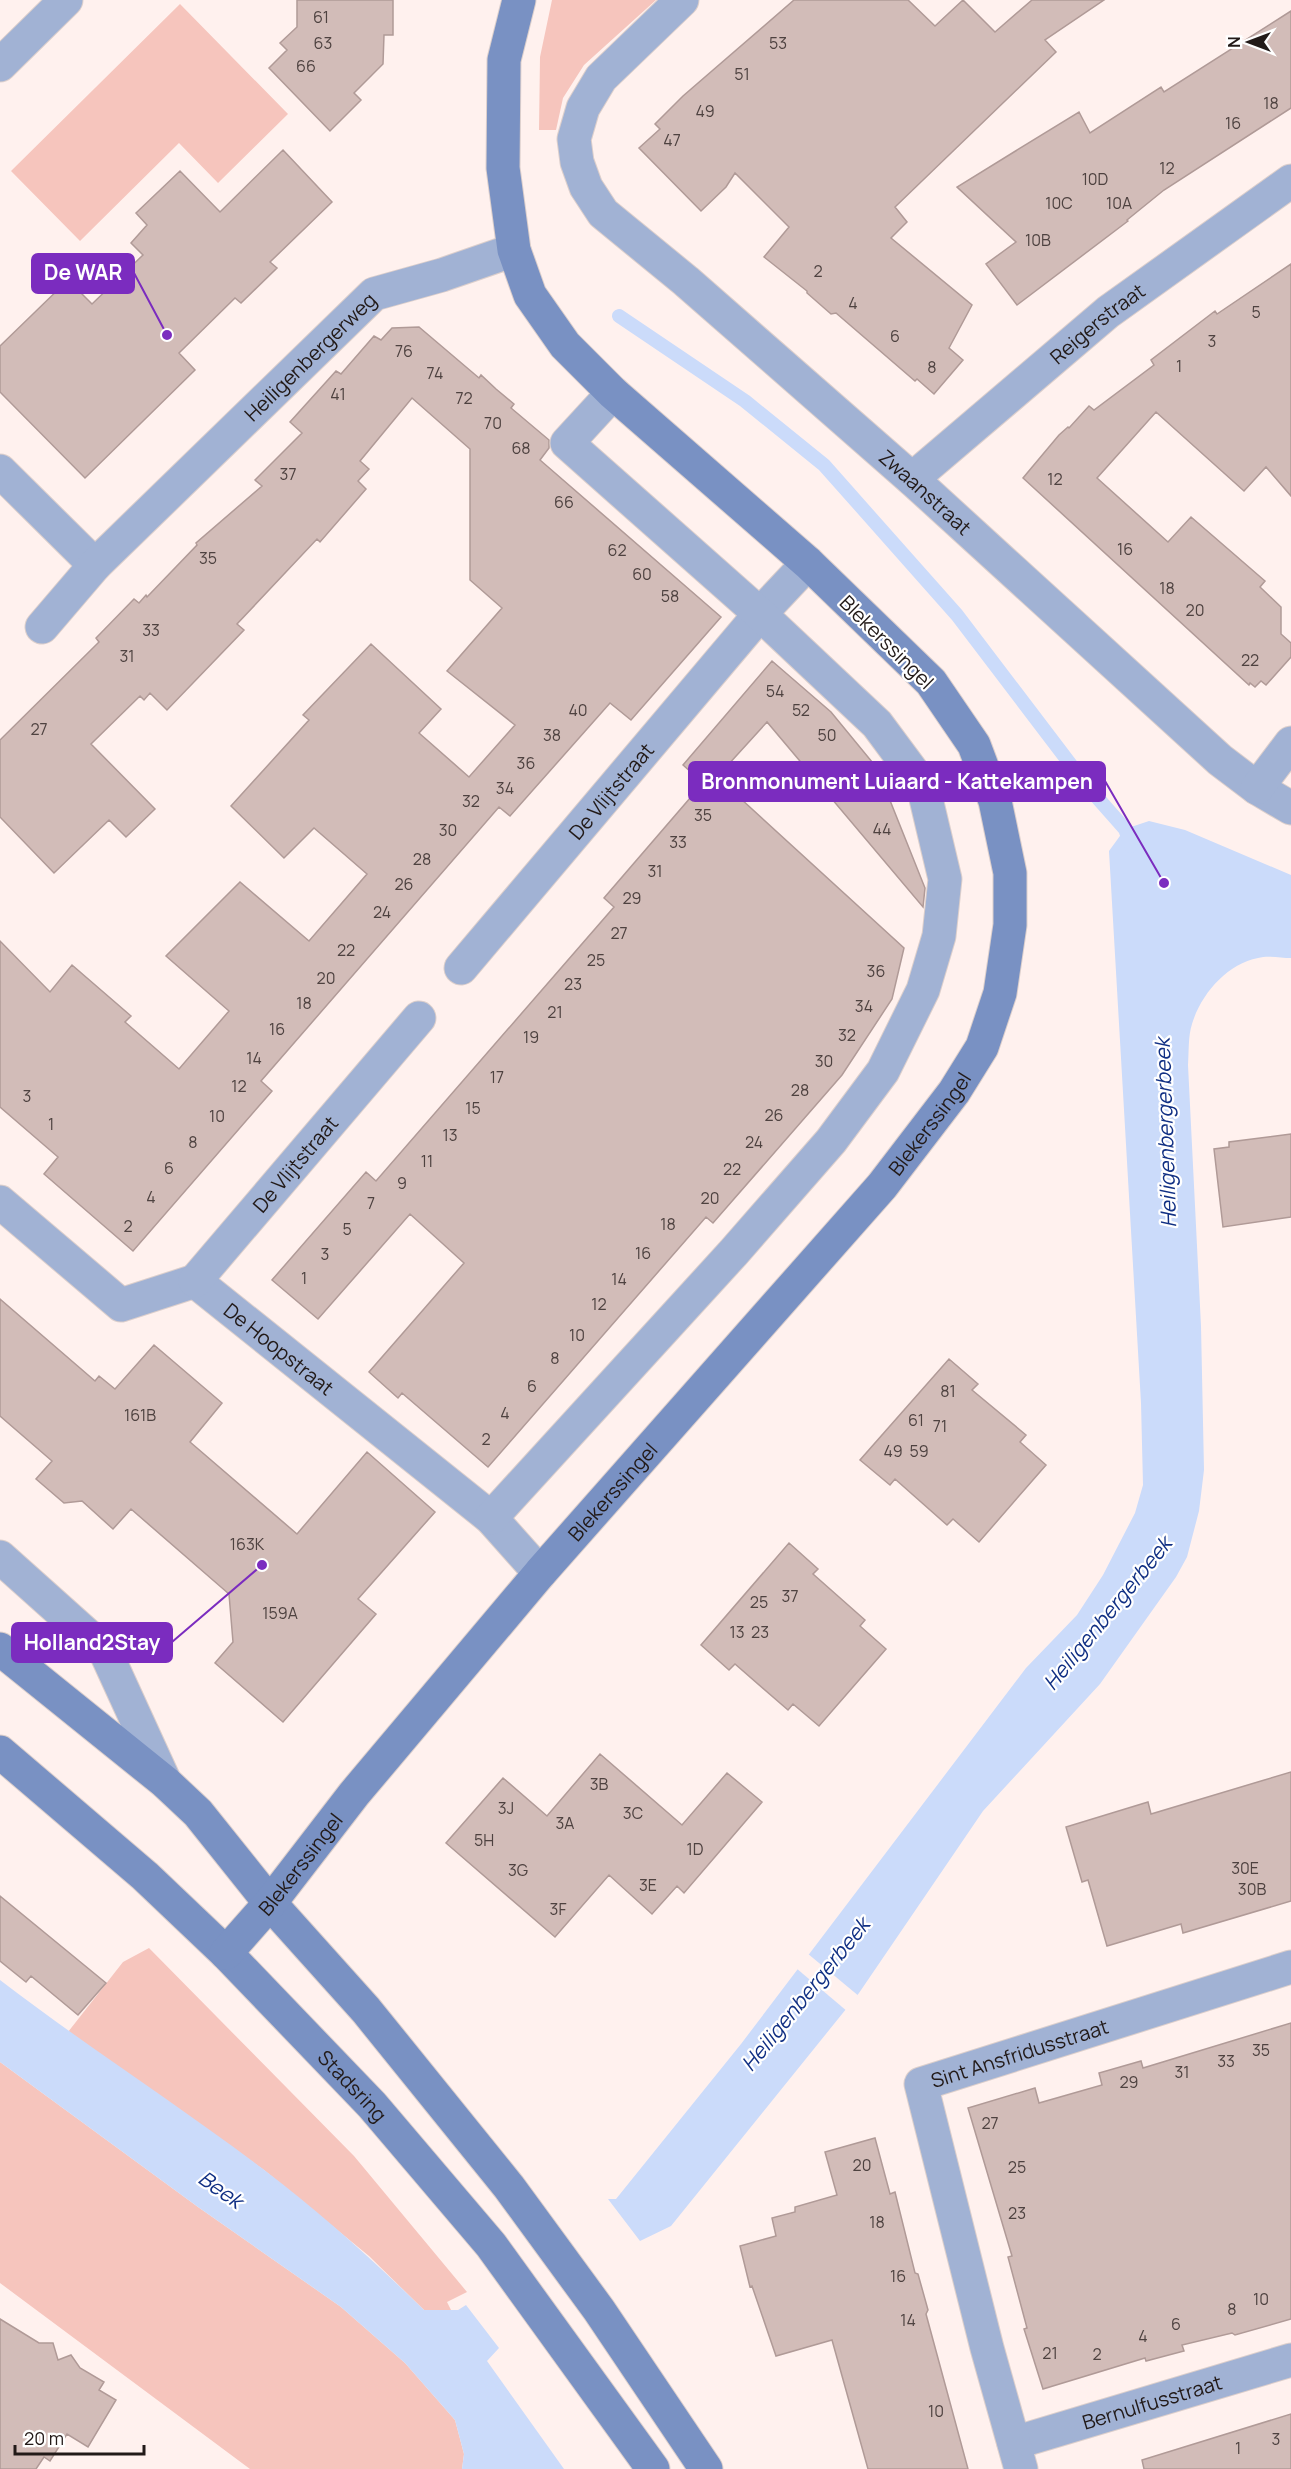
<svg xmlns="http://www.w3.org/2000/svg" width="1291" height="2469" font-family="Manrope,sans-serif">
<style>
.green{fill:#f6c5bd}
.water{fill:#cbdbfa}
.pier{fill:#fff1ee}
.lines{fill:none;stroke-linecap:round;stroke-linejoin:round}
.stream{stroke:#cbdbfa;stroke-width:14}
.building{fill:#d2bcb8;stroke:#b09a97;stroke-width:1.5}
.street-casing{stroke:#dccfcc;stroke-width:35}
.secondary-casing{stroke:#dccfcc;stroke-width:35}
.street{stroke:#a1b2d4;stroke-width:33}
.secondary{stroke:#7991c3;stroke-width:33}
.labels{text-anchor:middle;dominant-baseline:central;stroke-width:4.5;stroke-linejoin:round;paint-order:stroke}
.number-label{font-size:16px;fill:#4e4240}
.street-label{font-size:20px;fill:#221a18;stroke:#fff}
.water-label{font-size:21px;font-style:italic;fill:#113084;stroke:#fff}
.leader{fill:none;stroke:#7b2cbf;stroke-width:2}
.callout-dot{fill:#7b2cbf;stroke:#fff;stroke-width:2}
.callout{fill:#7b2cbf;stroke:#7b2cbf;stroke-width:2}
.callout-label{font-size:21px;text-anchor:middle;font-weight:bold;fill:#fff}
</style>
<rect width="100%" height="100%" fill="#fff1ee"/>
<path class="green" d="M552 0H656L584 65 563 98 556 130H539L540 57Z
M180 4 288 114 218 183 179 143 80 241 11 171Z
M149 1948 354 2156 467 2292 447 2302 451 2310H424L369 2256 264 2170 68 2032 123 1962Z
M0 2062 198 2207 341 2307 405 2363 455 2420 464 2454 462 2469H250L0 2283Z"/>
<path class="water" d="M1149 821 1185 830 1291 875V958C1281 958 1268 955 1258 958 1227 964 1201 994 1192 1024 1188 1036 1189 1052 1188 1065L1201 1326 1204 1470 1199 1511 1187 1557 1176 1577 1100 1684 983 1811 859 1993 671 2226 640 2241 608 2199H616L741 2044 1026 1668 1077 1615 1103 1575 1135 1513 1143 1485 1141 1403 1109 851 1125 829Z
M0 1980C86 2046 177 2104 263 2169 320 2212 373 2260 424 2310H458L466 2305 499 2348 487 2361 564 2469H462L464 2454 455 2420 405 2363 341 2307 198 2207 0 2062Z"/>
<path class="pier" d="M807 1953 860 1997 848 2012 796 1968Z"/>
<g class="lines">
<path class="stream" d="M619 316 745 401 824 465 957 615 1087 786 1125 829 1131 846"/>
</g>
<path class="building" d="M297 0H393V35H384L383 64 354 93 361 100 330 131 269 68 287 50 280 43 297 27Z
M794 0H908L935 26 963 0 995 32 1032 0H1104L1045 40 1056 52 895 207 907 222 891 238 972 305 949 348 963 360 934 394 917 379 915 381 836 313 831 314 807 293V291L764 257 789 227 735 173 726 187 701 211 639 148 660 129 655 124 683 96Z
M1291 11V108L1164 190 1127 220 1128 221 1017 305 986 264 1016 242 957 187 1079 112 1090 133 1161 87 1164 92Z
M283 150 332 202 270 262 277 268 241 303 235 298 179 353 195 370 85 478 0 392V346L68 280 92 304 143 255 131 243 147 225 136 213 180 171 220 212Z
M1291 264V496L1266 467 1244 491 1156 412 1097 478 1168 542 1191 517 1265 581 1260 587 1281 607V634L1291 643V657L1266 685 1261 681 1255 687 1250 683 1249 685 1023 478 1059 435 1068 427 1069 428 1089 406 1094 410 1154 365 1151 360 1215 311 1217 314Z
M419 327 479 378 481 375 496 389 514 404 511 408 549 440V448L540 460 721 617 631 720 610 703 510 816 499 807 261 1081 272 1091 133 1251 44 1174 58 1157 0 1107V941L50 992 72 965 131 1016 125 1022 179 1069 229 1011 166 956 240 882 309 941 367 874 314 828 284 858 231 806 309 720 303 715 371 644 441 709 419 733 469 777 515 725 447 671 502 608 470 580V449L412 398 360 461 369 469 358 481 366 489 320 542 317 539 237 624 244 630 167 710 150 693 144 700 140 696 91 744 155 809 126 837 109 820 54 873 0 817V740L99 642 96 638 134 599 139 603 146 595 147 597 197 545 196 543 262 486 255 480 302 433 290 422 336 371 341 374 374 336 381 340 392 328Z
M772 661 831 712 877 768 925 888 923 907 767 722 717 777 904 948 892 999 842 1075 713 1223 706 1217 488 1467 402 1393 398 1398 369 1372 464 1263 410 1214 318 1319 272 1280 366 1172 376 1181 614 907 604 898 703 783 683 765Z
M1291 1134V1217L1223 1227 1214 1149 1229 1147V1142Z
M0 1299 95 1381 99 1376 115 1389 154 1345 222 1403 190 1442 297 1534 367 1452 435 1512 358 1599 376 1614 283 1722 215 1663 233 1642 229 1594 131 1509 113 1529 82 1501 64 1503 36 1479 52 1461 0 1416Z
M949 1359 978 1384 972 1390 1026 1435 1020 1442 1046 1465 979 1542 953 1519 947 1525 895 1479 890 1485 860 1460Z
M789 1543 818 1569 813 1574 865 1620 860 1626 886 1649 819 1726 793 1704 788 1710 735 1664 729 1670 701 1645Z
M600 1754 682 1825 727 1773 762 1802 684 1893 677 1886 652 1914 609 1875 555 1937 446 1843 503 1778 547 1816Z
M1291 1772V1901L1183 1933 1181 1924 1107 1946 1088 1880 1082 1882 1066 1827 1148 1802 1151 1814Z
M0 1896 106 1983 78 2015 31 1976 26 1982 0 1961Z
M1291 2023V2319L1235 2335 1232 2333 1182 2345 1184 2351 1146 2361 1145 2358 1043 2389 1024 2329 1027 2328 1008 2257 1012 2256 968 2108 1035 2088 1039 2103 1102 2085 1099 2073 1141 2061 1143 2068Z
M875 2138 890 2194 895 2192 915 2273 918 2274 928 2310 926 2314 968 2469H868L832 2340 776 2356 752 2286 750 2287 740 2246 776 2236 772 2218 795 2212V2207L837 2195 825 2152Z
M0 2319 39 2343H53L58 2360 71 2355 80 2368 104 2382 99 2390 116 2400 88 2447 67 2434 50 2461 44 2457 36 2469H0Z
M1291 2414V2469H1144L1142 2460Z"/>
<g class="lines">
<defs>
<g id="street">
<path id="s1" d="M682 0 601 78 583 108 574 139 577 162 586 187 603 213 686 281 912 479 1220 760 1257 788 1291 808"/>
<path d="M0 65 66 0"/>
<path d="M0 471 95 565"/>
<path id="s2" d="M912 479 1108 312 1291 181"/>
<path id="s3" d="M42 627 95 565 374 294 442 275 514 250"/>
<path d="M1257 788 1291 743"/>
<path id="s4" d="M461 968 760 614 808 563"/>
<path d="M0 1202 121 1305 195 1281"/>
<path id="s5" d="M195 1281 491 1518 540 1573"/>
<path id="s6" d="M195 1281 419 1018"/>
<path d="M491 1518 734 1252 831 1141 883 1071 923 990 939 936 945 879 923 786 877 724 760 614 567 443 613 393"/>
<path d="M0 1557 105 1651 165 1782"/>
<path id="s7" d="M1014 2443 1291 2360"/>
<path id="s8" d="M1021 2469 987 2348 921 2084 1291 1967"/>
</g>
<g id="secondary">
<path d="M0 1649 165 1782 198 1813 270 1903 366 2010 509 2187 599 2310 706 2469"/>
<path id="s9" d="M0 1752 145 1876 226 1953 372 2105 491 2245 653 2469"/>
<path id="s10" d="M226 1953 270 1903 354 1794 540 1573 882 1186 954 1092 982 1047 1000 993 1010 925V873L995 801 974 745 931 682 808 563 613 393 565 345 530 295 514 250 503 168 504 60 519 0"/>
</g>
</defs>
<use href="#street" class="street-casing"/>
<use href="#secondary" class="secondary-casing"/>
<use href="#street" class="street"/>
<use href="#secondary" class="secondary"/>
</g>
<g class="labels">
<g class="number-label">
<text x="321" y="17">61</text>
<text x="323" y="43">63</text>
<text x="778" y="43">53</text>
<text x="306" y="66">66</text>
<text x="742" y="74">51</text>
<text x="1271" y="103">18</text>
<text x="705" y="111">49</text>
<text x="1233" y="123">16</text>
<text x="672" y="140">47</text>
<text x="1167" y="168">12</text>
<text x="1095" y="179">10D</text>
<text x="1059" y="203">10C</text>
<text x="1119" y="203">10A</text>
<text x="1038" y="240">10B</text>
<text x="818" y="271">2</text>
<text x="853" y="303">4</text>
<text x="1256" y="312">5</text>
<text x="895" y="336">6</text>
<text x="1212" y="341">3</text>
<text x="404" y="351">76</text>
<text x="1179" y="366">1</text>
<text x="932" y="367">8</text>
<text x="435" y="373">74</text>
<text x="338" y="394">41</text>
<text x="464" y="398">72</text>
<text x="493" y="423">70</text>
<text x="521" y="448">68</text>
<text x="288" y="474">37</text>
<text x="1055" y="479">12</text>
<text x="564" y="502">66</text>
<text x="1125" y="549">16</text>
<text x="617" y="550">62</text>
<text x="208" y="558">35</text>
<text x="642" y="574">60</text>
<text x="1167" y="588">18</text>
<text x="670" y="596">58</text>
<text x="1195" y="610">20</text>
<text x="151" y="630">33</text>
<text x="127" y="656">31</text>
<text x="1250" y="660">22</text>
<text x="775" y="691">54</text>
<text x="578" y="710">40</text>
<text x="801" y="710">52</text>
<text x="39" y="729">27</text>
<text x="552" y="735">38</text>
<text x="827" y="735">50</text>
<text x="526" y="763">36</text>
<text x="505" y="788">34</text>
<text x="471" y="801">32</text>
<text x="703" y="815">35</text>
<text x="882" y="829">44</text>
<text x="448" y="830">30</text>
<text x="678" y="842">33</text>
<text x="422" y="859">28</text>
<text x="655" y="871">31</text>
<text x="404" y="884">26</text>
<text x="632" y="898">29</text>
<text x="382" y="912">24</text>
<text x="619" y="933">27</text>
<text x="346" y="950">22</text>
<text x="596" y="960">25</text>
<text x="876" y="971">36</text>
<text x="326" y="978">20</text>
<text x="573" y="984">23</text>
<text x="304" y="1003">18</text>
<text x="864" y="1006">34</text>
<text x="555" y="1012">21</text>
<text x="277" y="1029">16</text>
<text x="847" y="1035">32</text>
<text x="531" y="1037">19</text>
<text x="254" y="1058">14</text>
<text x="824" y="1061">30</text>
<text x="497" y="1077">17</text>
<text x="239" y="1086">12</text>
<text x="800" y="1090">28</text>
<text x="27" y="1096">3</text>
<text x="473" y="1108">15</text>
<text x="774" y="1115">26</text>
<text x="217" y="1116">10</text>
<text x="51" y="1124">1</text>
<text x="450" y="1135">13</text>
<text x="193" y="1142">8</text>
<text x="754" y="1142">24</text>
<text x="427" y="1161">11</text>
<text x="169" y="1168">6</text>
<text x="732" y="1169">22</text>
<text x="402" y="1183">9</text>
<text x="151" y="1197">4</text>
<text x="710" y="1198">20</text>
<text x="371" y="1203">7</text>
<text x="668" y="1224">18</text>
<text x="128" y="1226">2</text>
<text x="347" y="1229">5</text>
<text x="643" y="1253">16</text>
<text x="325" y="1254">3</text>
<text x="304" y="1278">1</text>
<text x="619" y="1279">14</text>
<text x="599" y="1304">12</text>
<text x="577" y="1335">10</text>
<text x="555" y="1358">8</text>
<text x="532" y="1386">6</text>
<text x="948" y="1391">81</text>
<text x="505" y="1413">4</text>
<text x="140" y="1415">161B</text>
<text x="916" y="1420">61</text>
<text x="940" y="1426">71</text>
<text x="486" y="1439">2</text>
<text x="893" y="1451">49</text>
<text x="919" y="1451">59</text>
<text x="247" y="1544">163K</text>
<text x="790" y="1596">37</text>
<text x="759" y="1602">25</text>
<text x="280" y="1613">159A</text>
<text x="737" y="1632">13</text>
<text x="760" y="1632">23</text>
<text x="599" y="1784">3B</text>
<text x="506" y="1808">3J</text>
<text x="633" y="1813">3C</text>
<text x="565" y="1823">3A</text>
<text x="484" y="1840">5H</text>
<text x="695" y="1849">1D</text>
<text x="1245" y="1868">30E</text>
<text x="518" y="1870">3G</text>
<text x="648" y="1885">3E</text>
<text x="1252" y="1889">30B</text>
<text x="558" y="1909">3F</text>
<text x="1261" y="2050">35</text>
<text x="1226" y="2061">33</text>
<text x="1182" y="2072">31</text>
<text x="1129" y="2082">29</text>
<text x="990" y="2123">27</text>
<text x="862" y="2165">20</text>
<text x="1017" y="2167">25</text>
<text x="1017" y="2213">23</text>
<text x="877" y="2222">18</text>
<text x="898" y="2276">16</text>
<text x="1261" y="2299">10</text>
<text x="1232" y="2309">8</text>
<text x="908" y="2320">14</text>
<text x="1176" y="2324">6</text>
<text x="1143" y="2336">4</text>
<text x="1050" y="2353">21</text>
<text x="1097" y="2354">2</text>
<text x="936" y="2411">10</text>
<text x="1276" y="2439">3</text>
<text x="1238" y="2448">1</text>
</g>
<g class="street-label">
<text stroke="none"><textPath href="#s2" startOffset="242">Reigerstraat</textPath></text>
<text stroke="none"><textPath href="#s3" startOffset="381">Heiligenbergerweg</textPath></text>
<text stroke="none"><textPath href="#s1" startOffset="687">Zwaanstraat</textPath></text>
<text transform="translate(887 642) rotate(45)">Blekerssingel</text>
<text stroke="none"><textPath href="#s4" startOffset="232">De Vlijtstraat</textPath></text>
<text stroke="none"><textPath href="#s10" startOffset="1088">Blekerssingel</textPath></text>
<text stroke="none"><textPath href="#s6" startOffset="154">De Vlijtstraat</textPath></text>
<text stroke="none"><textPath href="#s5" startOffset="108">De Hoopstraat</textPath></text>
<text stroke="none"><textPath href="#s10" startOffset="602">Blekerssingel</textPath></text>
<text stroke="none"><textPath href="#s10" startOffset="116">Blekerssingel</textPath></text>
<text stroke="none"><textPath href="#s8" startOffset="501">Sint Ansfridusstraat</textPath></text>
<text stroke="none"><textPath href="#s9" startOffset="486">Stadsring</textPath></text>
<text stroke="none"><textPath href="#s7" startOffset="144">Bernulfusstraat</textPath></text>
</g>
<g class="water-label">
<text transform="translate(1165 1133) rotate(-92)">Heiligenbergerbeek</text>
<text transform="translate(1107 1613) rotate(-51)">Heiligenbergerbeek</text>
<text transform="translate(805 1994) rotate(-51)">Heiligenbergerbeek</text>
<text transform="translate(221 2189) rotate(35)">Beek</text>
</g>
</g>
<path class="leader" d="M167 335L134 273M1164 883L1105 781M262 1565L172 1642"/>
<g class="callout-dot">
<circle cx="167" cy="335" r="6"/>
<circle cx="1164" cy="883" r="6"/>
<circle cx="262" cy="1565" r="6"/>
</g>
<g class="callout">
<rect x="32" y="254" width="102" height="39" rx="6"/>
<rect x="689" y="762" width="416" height="39" rx="6"/>
<rect x="12" y="1623" width="160" height="39" rx="6"/>
</g>
<g class="callout-label">
<text x="83" y="280">De WAR</text>
<text x="897" y="789">Bronmonument Luiaard - Kattekampen</text>
<text x="92" y="1650">Holland2Stay</text>
</g>
<g transform="translate(1249 42) rotate(270)" stroke="#ffffff" stroke-width="4.5" paint-order="stroke">
<path d="M0-4.5L10 22L0 15L-10 22Z" fill="#221a18"/>
<text y="-9" font-size="16" font-weight="bold" text-anchor="middle" fill="#221a18">N</text>
</g>
<path d="M15 2445v9h129v-9" fill="none" stroke="#221a18" stroke-width="3"/>
<text x="24" y="2445" font-size="18" fill="#221a18" stroke="#ffffff" stroke-width="4.5" paint-order="stroke">20 m</text>
</svg>
